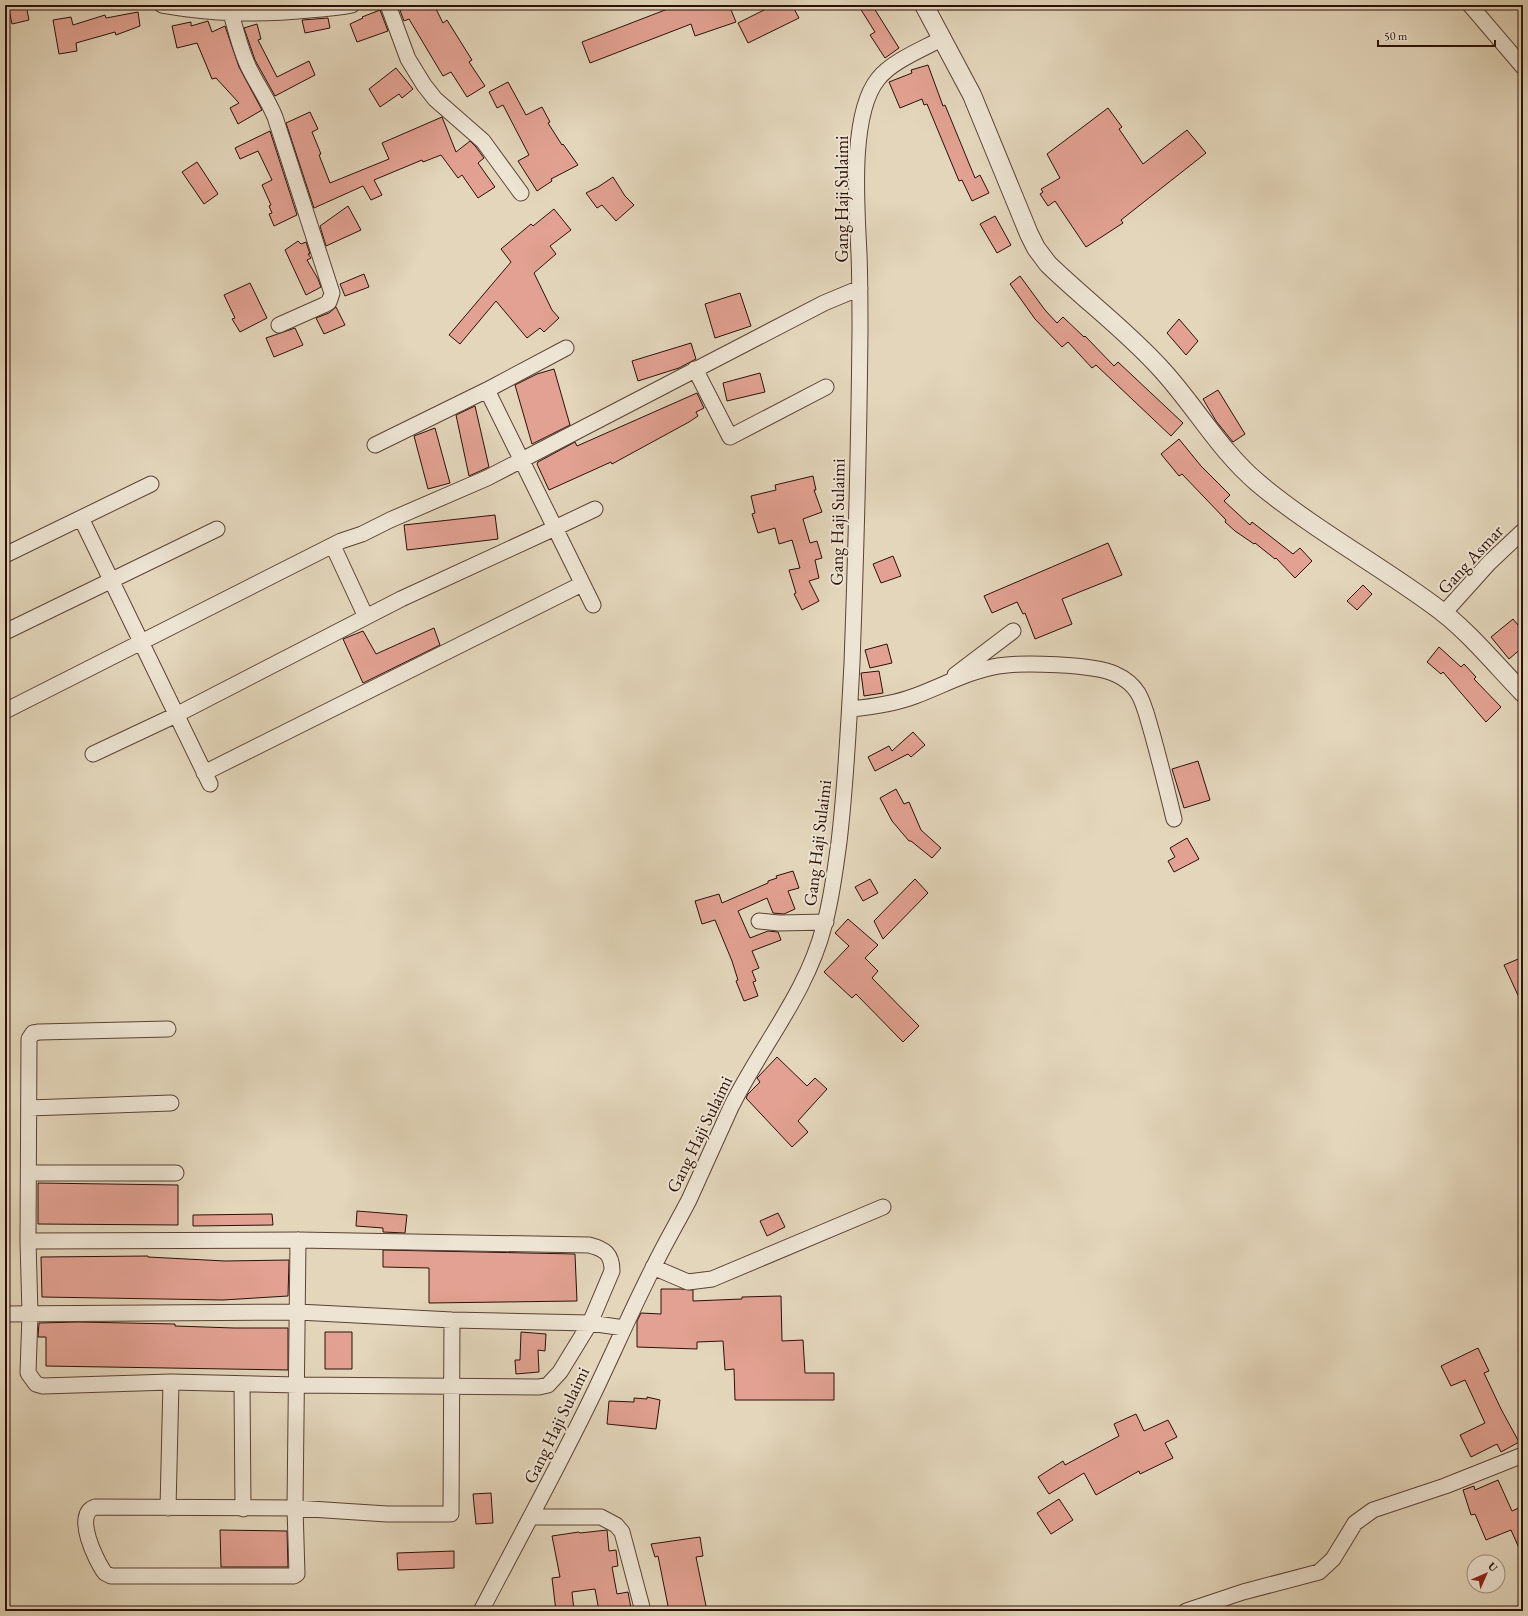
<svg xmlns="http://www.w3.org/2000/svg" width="1528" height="1616" font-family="'EB Garamond',serif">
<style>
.building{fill:#e2a192;stroke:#2c1007}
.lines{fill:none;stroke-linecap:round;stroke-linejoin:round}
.minor-casing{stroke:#5a4234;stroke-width:17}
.tertiary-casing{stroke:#5a4234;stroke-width:20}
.minor{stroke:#ede4d3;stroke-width:15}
.tertiary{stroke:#ede4d3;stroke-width:18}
.labels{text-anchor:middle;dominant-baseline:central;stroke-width:4;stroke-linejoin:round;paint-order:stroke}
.street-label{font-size:18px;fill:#2c1007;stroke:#ede4d3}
</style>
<rect width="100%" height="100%" fill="#e3d6bb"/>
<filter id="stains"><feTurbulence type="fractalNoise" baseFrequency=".005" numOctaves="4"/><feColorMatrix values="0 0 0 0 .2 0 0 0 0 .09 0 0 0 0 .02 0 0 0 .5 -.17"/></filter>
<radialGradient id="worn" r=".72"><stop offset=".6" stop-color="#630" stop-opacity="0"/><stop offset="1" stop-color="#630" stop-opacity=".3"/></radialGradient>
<path class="building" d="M8 5H26L29 20 12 24Z
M398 5H434L443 23 447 20 472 60 469 62 485 86 467 97 451 72 443 76 409 19 404 21Z
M678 5H729L736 22 695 36 691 24 590 63 582 42Z
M774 5H792L799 18 748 43 738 23Z
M858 5H872L899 48 885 58 870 35 875 32Z
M380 10 388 31 357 42 350 24 363 18 362 17Z
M138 12 140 26 116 35 115 32 76 43 77 51 59 54 53 20 71 17 73 25 105 15 106 18Z
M328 18 330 28 305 33 302 20Z
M208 21 212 32 225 26 239 67 262 110 238 124 230 108 239 103 216 78 212 79 197 43 177 48 172 26 191 22V26Z
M257 24 261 39 258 40 277 77 309 61 315 75 275 96 255 60 244 28Z
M928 65 943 106 945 105 975 178 980 175 989 193 972 201 962 180 959 181 927 104 924 105 922 99 900 108 889 82 912 73 911 70Z
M396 68 413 89 402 98 399 94 380 107 369 89Z
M508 82 526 115 542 107 550 122 548 123 562 145 563 144 578 165 551 179 552 181 537 191 518 161 529 155 503 105 497 108 489 92Z
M1108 108 1122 127 1119 129 1143 164 1187 130 1206 153 1121 220 1123 223 1086 247 1055 201 1048 206 1040 194 1043 192 1041 189 1060 178 1047 154Z
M310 112 318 129 312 132 321 154 319 155 330 183 389 159 382 143 442 117 456 152 470 141 476 147 484 158 478 163 495 187 478 198 462 175 458 178 441 155 423 162 422 160 374 180 382 195 371 200 363 186 314 208 286 123Z
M270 131 297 215 274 226 269 214 272 213 269 206 271 205 262 185 272 180 258 151 240 159 235 148Z
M197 162 218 194 204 204 182 172Z
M613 177 625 196 634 205 616 221 602 205 597 208 586 193 598 187Z
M348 206 361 230 326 246 320 226Z
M554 209 571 230 550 246 556 254 534 273 552 310 559 318 544 332 540 328 527 338 496 301 460 344 449 335 511 262 501 249 531 224 533 226Z
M995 216 1011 245 997 253 980 224Z
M298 241 301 244 306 242 310 254H308L311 258 307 260 318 279 321 287 306 295 285 250Z
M364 274 369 287 345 296 340 284Z
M1020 276 1045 310 1057 323 1063 317 1084 337 1085 336 1114 366 1118 362 1183 423 1171 436 1096 365 1092 368 1068 342 1062 347 1035 319 1010 284Z
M250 283 267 318 240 332 232 319 235 318 224 295Z
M740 293 751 326 715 338 705 304Z
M336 307 345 325 324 334 316 318 329 313Z
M1179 319 1198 341 1186 355 1167 333Z
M295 328 303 345 274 357 266 338Z
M691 343 696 359 679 368 638 381 632 361Z
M554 369 570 425 532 444 515 385 537 374Z
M760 373 765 392 727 401 723 383Z
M1218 390 1245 434 1233 442 1216 421 1203 399Z
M697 393 704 408 696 412 698 416 689 422 612 464 611 462 549 490 537 464 538 462 575 442 577 446Z
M475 406 489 467 469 476 456 415Z
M435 428 450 483 428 489 414 436Z
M1179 439 1201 466 1230 495 1224 501 1250 525 1252 522 1293 554 1300 548 1312 561 1295 578 1276 558 1275 559 1255 543 1254 544 1235 531 1225 522 1226 520 1182 474 1179 476 1161 454Z
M813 476 816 490H814L822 512 803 519 810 543 817 541 822 558 815 560 819 578 809 581 819 601 802 610 794 594 796 593 789 570 800 568 792 540 779 544 775 528 758 533 752 514 755 513 751 496 776 490 775 485Z
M495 515 498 539 407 550 404 525Z
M1108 543 1122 575 1062 599 1072 624 1035 639 1025 613 1023 614 1017 602 992 613 984 596Z
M893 556 901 576 881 583 873 564Z
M1363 585 1372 594 1357 610 1347 601Z
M1513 619 1523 631V647L1509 659 1491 637Z
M434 628 440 645 363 683 343 639 363 631 376 654Z
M887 644 892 663 870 668 865 650Z
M1439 647 1461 667 1464 664 1476 677 1474 679 1501 707 1486 722 1443 672 1441 674 1427 662Z
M879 671 883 693 864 696 861 673Z
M913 732 925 745 911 757 908 754 875 771 868 757 889 746 892 751Z
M1198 761 1210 800 1184 808 1172 769Z
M896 789 904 804 909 802 921 830 941 848 932 858 911 841H909L892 821 880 798Z
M1187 838 1199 859 1174 872 1168 861 1175 857 1170 848Z
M793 871 799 888 788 891 795 909 784 914 773 913 767 898 738 911 750 938 768 931 778 932 781 940 752 951 759 968 752 971 756 981 753 982 758 996 744 1001 736 981 738 980 732 961 715 920 702 924 695 901 719 894 722 903 768 883V881L777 878 776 876Z
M870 879 878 893 863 901 855 887Z
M915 879 928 893 883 939 874 921Z
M848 919 878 945 865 958 878 971 872 978 919 1026 903 1042 856 994 852 998 824 972 849 946 835 933Z
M1523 957V1006L1504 965Z
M777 1057 807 1086 815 1078 827 1089 798 1121 808 1132 792 1147 746 1098 748 1094 760 1082 757 1078 758 1077Z
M38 1183 178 1185V1225L38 1224Z
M357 1211 407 1215 405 1233 383 1232V1228L356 1226Z
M778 1213 785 1227 767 1236 760 1221Z
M272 1214 273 1225 193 1226V1215Z
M383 1250 575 1254 577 1301 429 1303V1268L383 1267Z
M148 1256V1257L225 1261 289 1260 288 1296 223 1300 42 1297 41 1257Z
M661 1289H681L693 1290V1301L742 1299V1297L781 1296 782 1341 803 1340 805 1373H834V1400H735L734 1369 725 1370 723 1341 697 1342V1349L637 1347V1321L641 1313 661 1314Z
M78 1322 175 1324V1326L234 1328H288V1370L46 1366V1337H38L39 1323Z
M325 1332H352V1369H325Z
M521 1332 546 1334 545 1351 538 1350 539 1372 516 1374 515 1360H520Z
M1478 1348 1489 1371 1484 1373 1501 1409 1519 1442 1501 1452 1497 1444 1471 1457 1460 1435 1485 1423 1465 1380 1451 1386 1441 1366Z
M647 1397 660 1400 656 1429 607 1424 609 1401 634 1402V1398L647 1399Z
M1136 1414 1144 1431 1168 1420 1177 1437 1165 1443 1173 1458 1140 1474 1139 1471 1096 1495 1084 1473 1049 1494 1038 1477 1063 1461 1065 1465 1119 1436 1114 1424Z
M1498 1480 1512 1511 1523 1506V1557L1511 1530 1486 1540 1475 1514 1471 1515 1463 1490 1474 1486 1475 1490Z
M491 1493 493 1523 476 1524 473 1494Z
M1059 1499 1073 1520 1051 1534 1037 1513Z
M220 1530 287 1531 288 1567H221Z
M607 1530 609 1551 616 1550 618 1566 612 1567 617 1594 628 1592 631 1608 619 1611H599L595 1589 572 1592 574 1611H556L552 1578 560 1577 552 1536 579 1532 580 1533Z
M700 1537 703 1556 696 1557 707 1611H669L658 1556 655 1557 651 1544Z
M454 1551V1568L398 1570 397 1553Z"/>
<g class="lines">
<defs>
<path id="minor" d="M162 5C214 14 257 15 309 10 323 9 338 8 352 5
M388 5 408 59 424 85 435 99 483 141 521 193
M1470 5 1523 67
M231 14C237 33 241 53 250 70 258 86 268 100 275 117L332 293 329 302 324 305 279 325
M566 348 487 390 555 528 595 509
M695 369 730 437 826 387
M375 445 487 390
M81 518 210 784
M333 546 366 617
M5 555 151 484
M1444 613 1489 563 1523 531
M5 632 217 529
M955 675 1013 631
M850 709C872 707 894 704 915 696 942 686 969 671 998 666 1021 662 1094 664 1115 674 1124 678 1133 685 1138 693 1145 705 1148 720 1152 733 1160 762 1167 790 1174 819
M5 711 341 541 362 534 390 520 487 478 824 303 860 288
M93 754 176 715 401 599 555 528 593 605
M204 773 582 584
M759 921 779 923 826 922
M29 1108 171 1103
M29 1173H176
M298 1240 295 1508 297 1574 294 1576H111L105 1573C96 1561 73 1514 95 1507L295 1508 387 1514H451L452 1320
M28 1241 298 1240 589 1245C605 1249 612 1254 612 1271L590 1323 560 1372 548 1385 539 1387 298 1385 171 1382 43 1386 36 1384 28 1373 30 1314 28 1241 29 1039 33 1033 39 1032 168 1029
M653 1267 688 1282 712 1279 883 1207
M5 1314 298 1312 452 1320 590 1323 624 1328
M242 1384 243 1509
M168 1508 171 1382
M531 1517H601L616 1525 622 1532 643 1611
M481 1611C518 1540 556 1471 591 1399 612 1356 631 1311 653 1268 664 1245 677 1223 689 1200 703 1169 717 1138 731 1107 761 1046 807 993 824 926 832 898 835 870 839 842 846 783 849 723 852 663 856 552 859 442 860 331 860 305 860 280 859 254 857 209 849 115 878 79 892 61 923 49 943 38
M1186 1611 1243 1592 1319 1572 1333 1559 1355 1523 1373 1510 1445 1486 1523 1455"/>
<path id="tertiary" d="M924 5 972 95 1029 234 1036 248 1048 264C1085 300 1127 331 1162 370 1195 406 1220 451 1258 483 1313 529 1376 563 1433 605 1467 629 1494 663 1523 693"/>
</defs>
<use href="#minor" class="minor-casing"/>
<use href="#tertiary" class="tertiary-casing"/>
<use href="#minor" class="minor"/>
<use href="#tertiary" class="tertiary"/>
</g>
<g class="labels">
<g class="street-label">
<text transform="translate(841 199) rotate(-90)">Gang Haji Sulaimi</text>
<text transform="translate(837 522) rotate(-89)">Gang Haji Sulaimi</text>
<text transform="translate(1470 559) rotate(-47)">Gang Asmar</text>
<text transform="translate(817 843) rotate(-83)">Gang Haji Sulaimi</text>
<text transform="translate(699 1134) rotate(-64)">Gang Haji Sulaimi</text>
<text transform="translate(556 1425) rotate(-64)">Gang Haji Sulaimi</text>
</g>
</g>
<rect width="1528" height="1616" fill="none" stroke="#e3d6bb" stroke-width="20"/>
<rect x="6" y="6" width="1516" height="1604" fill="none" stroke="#2c1007" stroke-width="2"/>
<rect x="10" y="10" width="1508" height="1596" fill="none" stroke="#2c1007"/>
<g transform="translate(1486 1574) rotate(45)"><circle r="19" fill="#ede4d3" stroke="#a08f81"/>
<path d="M0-3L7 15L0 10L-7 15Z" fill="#8f2418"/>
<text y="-6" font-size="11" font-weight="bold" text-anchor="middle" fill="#2c1007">U</text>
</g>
<path d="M1378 40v6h117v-6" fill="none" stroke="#2c1007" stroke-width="2"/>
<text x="1384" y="40" font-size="12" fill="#2c1007" stroke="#ede4d3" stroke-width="3" paint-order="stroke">50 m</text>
<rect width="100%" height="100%" filter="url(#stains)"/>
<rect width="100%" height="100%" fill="url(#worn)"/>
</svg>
